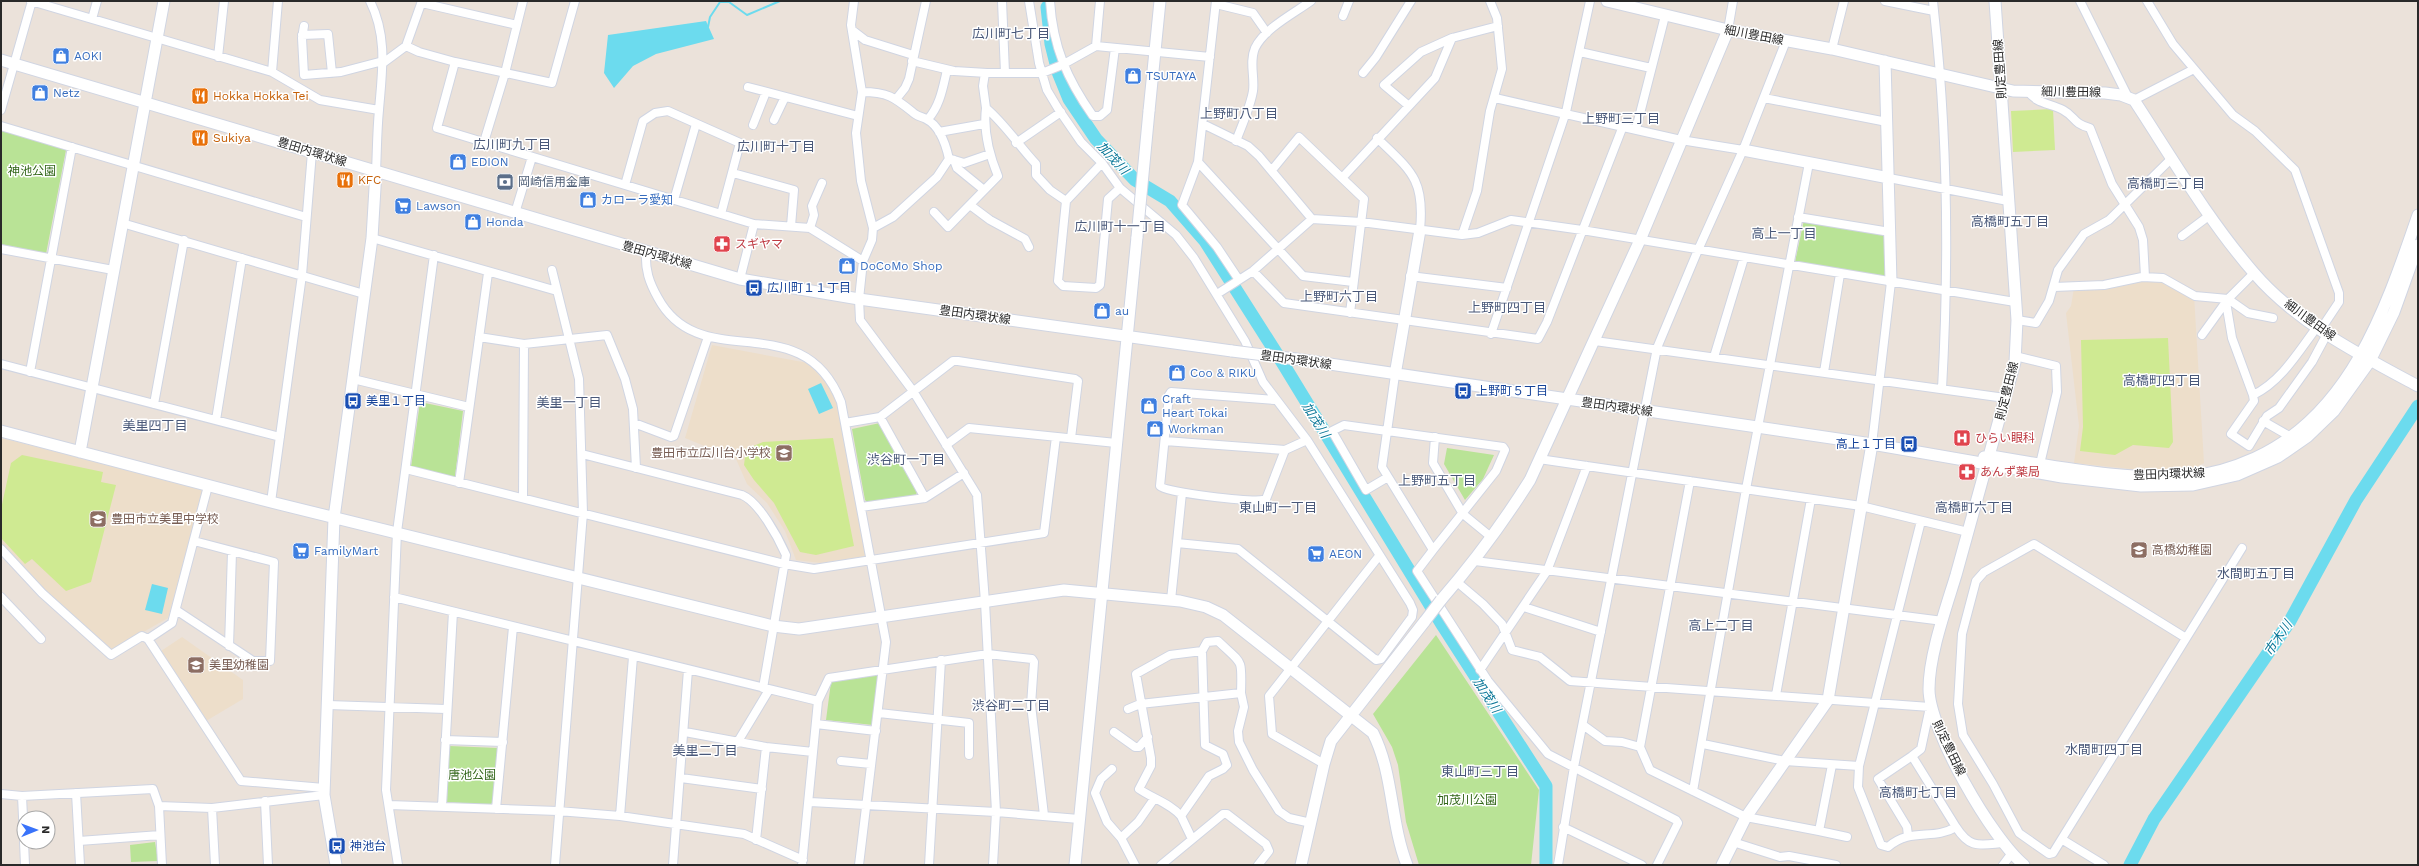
<svg xmlns="http://www.w3.org/2000/svg" width="2419" height="866" font-family="'Work Sans','Noto Sans JP',sans-serif">
<style>
.education{fill:#eddeca}
.green{fill:#b9e396}
.pitch{fill:#cfea92}
.water{fill:#6cdbee}
.lines{fill:none;stroke-linecap:round;stroke-linejoin:round}
.stream{stroke:#6cdbee;stroke-width:2}
.river{stroke:#6cdbee;stroke-width:13}
.street-casing{stroke:#d0d5e2;stroke-width:10}
.secondary-casing{stroke:#d0d5e2;stroke-width:13}
.street{stroke:#fff;stroke-width:8}
.secondary{stroke:#fff;stroke-width:11}
.secondary-bridge-casing{stroke:#d0d5e2;stroke-width:13;stroke-linecap:butt}
.secondary-bridge{stroke:#fff;stroke-width:11}
.labels{text-anchor:middle;dominant-baseline:central;stroke-width:3;stroke-linejoin:round;paint-order:stroke}
.street-label{font-size:12px;fill:#292929;stroke:#fff}
.shop-label{font-size:12px;fill:#366cbe;stroke:#fff;text-anchor:start}
.food-label{font-size:12px;fill:#c56008;stroke:#fff;text-anchor:start}
.park-label{font-size:12px;fill:#326619;stroke:#fff}
.service-label{font-size:12px;fill:#4e5e75;stroke:#fff;text-anchor:start}
.health-label{font-size:12px;fill:#be3a42;stroke:#fff;text-anchor:start}
.transit-label{font-size:12px;fill:#164399;stroke:#fff;text-anchor:start}
.education-label{font-size:12px;fill:#785e54;stroke:#fff;text-anchor:start}
.neighbourhood-label{font-size:13px;fill:#495879;stroke:#fff}
.water-label{font-size:13px;font-style:italic;fill:#0d7999;stroke:#fff}
</style>
<rect width="100%" height="100%" fill="#ebe2da"/>
<path class="education" d="M2151 279 2175 283 2194 295 2204 463 2191 470 2159 472 2074 463 2079 426 2066 313 2071 306 2074 288H2103Z
M712 345 808 363 830 387 839 409 866 556 821 563 796 560 785 531 767 503 747 484 736 459 685 438Z
M1 438 198 487 203 492 168 618 110 651 44 592 1 545Z
M182 637 243 680V699L206 721 161 651Z"/>
<path class="green" d="M1 130 66 150 46 254 1 244Z
M1804 220 1885 235 1886 279 1795 262Z
M420 402 463 411 455 477 411 467Z
M880 423 918 491 915 496 868 503 865 500 852 429Z
M1447 448 1494 455 1483 479 1465 500 1444 464Z
M1436 635 1539 790 1531 865H1419L1406 822 1398 765 1392 747 1373 714Z
M879 675 873 725 826 720 831 682Z
M449 746 498 748 493 805 447 802Z
M155 842 158 861 131 862 130 845Z"/>
<path class="pitch" d="M2053 109 2055 150 2013 152 2011 111Z
M2168 338 2173 442 2169 448 2133 445 2115 455 2080 451 2083 427 2081 340Z
M833 438 854 546 816 555 800 552 774 503 754 480 744 465 746 449 763 442Z
M22 455 103 472 101 482 116 485 91 582 66 591 32 559 25 564 1 538V509L11 463Z"/>
<path class="water" d="M706 21 714 39 656 54 633 66 614 88 604 73 608 35Z
M821 383 833 408 819 414 808 389Z
M152 584 168 588 162 614 145 610Z"/>
<g class="lines">
<path class="stream" d="M708 27 710 17 720 2H729L747 15 780 1"/>
<path class="river" d="M1047 7 1051 44 1058 72 1069 99 1096 139 1135 180 1170 201 1205 241 1282 362 1443 626 1546 786V865
M2130 865 2154 819 2290 621 2356 500 2418 406"/>
<defs>
<path id="street" d="M31 1 272 72 320 100 379 110
M370 1C388 37 382 72 379 110 377 130 377 151 376 171
M854 1 851 25 862 92 856 133 861 181 873 228 872 240 863 261 859 299 860 320 913 391 977 495 985 602 996 812 993 865
M1002 1 1005 73
M1029 1 1039 63 1047 90 1059 110 1081 142 1102 163 1120 188 1176 235 1194 258 1245 341 1263 382 1307 440 1410 603 1413 610 1412 617 1381 659 1376 660 1238 549 1177 543
M1050 1C1053 47 1067 79 1093 116H1100L1107 110 1115 48
M1100 1 1096 46 1210 57
M1216 1 1198 162 1182 205 1217 247 1239 280
M1885 1 1934 11C1948 137 1949 263 1942 389
M1933 1 1934 11
M2080 1 2128 97
M2147 1 2173 44 2233 115 2255 131 2295 170 2339 293V302L2321 329
M422 3 517 25
M1216 4 1253 13 1267 33
M1343 16 1349 1
M92 19 97 1
M304 26 302 38 304 75 341 72 383 61
M852 30 865 40 913 55
M1728 30 1733 1
M302 35 328 34 332 73
M406 46 419 52 455 62 552 83 575 1
M1832 49 1844 1
M1580 52 1651 68
M218 57 224 1
M912 61 954 71 987 73
M455 62 437 128 754 224 810 228 863 261
M383 63 406 46 422 1
M272 72 278 1
M1363 73 1376 57 1411 1
M748 87 858 116
M2028 91C2036 104 2050 103 2063 110 2076 117 2072 123 2090 128L2112 184 2139 227 2143 240 2145 277
M862 92C889 92 895 98 915 114 919 117 923 117 926 119 940 126 946 145 949 159L937 177 893 217 873 228
M897 98 905 88 909 79 926 1
M1495 98 1681 140 1743 150
M1764 98 1887 122
M2134 100 2194 69
M1409 106 1384 85 1421 52 1452 38
M1 110 32 1
M928 119C940 106 943 87 947 70
M774 120 785 97
M1203 124 1248 146 1259 156 1312 219
M753 125 766 92
M1 126 306 217
M1636 129 1665 16
M939 132 984 124
M1377 138C1411 171 1425 179 1420 230
M1236 141C1242 125 1250 108 1253 91 1255 77 1249 62 1255 48 1265 28 1293 14 1311 1
M484 142 505 73 523 1
M1016 143 1061 112
M951 159 964 163 990 154
M954 160 957 168 984 190
M1198 162 1303 276 1353 282
M1102 163 1066 201 1058 281 1063 286 1096 288 1100 285 1108 199 1120 188
M1272 170 1299 137 1364 199 1350 313
M733 173 794 190 791 226
M1342 178 1435 78 1452 38 1498 26
M1889 178 2008 201
M625 185 643 121 655 113 668 111 740 143 721 214
M674 200 696 124
M1066 201 1050 190 1036 175V164C1019 146 1005 124 986 108L983 86 985 73H1042L1062 65 1096 46
M970 205 990 220 1025 239 1029 247
M934 212 948 227 998 176C989 154 983 132 986 108
M515 213 532 157
M1798 217 1890 232
M122 223 364 294
M810 228 814 215 812 206 822 183
M1462 235 1477 191 1490 111 1502 69 1497 18 1490 1
M2182 236 2210 215
M372 238 557 291
M1 249 113 270
M646 252C645 270 649 282 658 298 701 377 802 303 841 402L886 642 859 865
M552 270 579 379 583 513 555 865
M1253 271 1284 303 1538 339 1547 322 1623 126
M1410 276 1507 288
M740 279 754 224
M2054 287 2104 285 2142 277 2163 278 2195 296 2228 299 2248 313 2273 318
M1217 294 1253 271 1312 219 1361 222 1462 235 1478 233 1511 220 1582 230 2015 302
M2226 302 2232 338 2253 395
M2017 320 2036 323 2049 301 2058 270 2084 234 2109 220 2171 159
M2317 327C2299 351 2281 382 2253 395L2254 401 2231 434 2249 446 2267 416 2279 408 2312 362 2327 334
M1491 334 1566 112 1590 1
M2202 335 2228 299 2254 273
M479 337 524 344 607 335 625 379 633 409 636 468
M1595 341 2005 398
M2015 356 2056 366 2057 392 2040 464
M1714 357 1744 258
M1 364 280 437
M30 372 72 147
M1824 372 1840 274
M353 379 469 407
M1275 400 1171 392 1169 395 1160 486C1166 493 1251 502 1263 500L1266 499 1285 450
M154 404 184 240
M880 417 925 498
M216 420 242 258
M2263 421 2291 437
M634 423 671 437 674 436 708 337
M845 423 880 417 953 361H958L1075 379 1078 381 1071 438
M1435 437 1433 463 1463 514 1491 537
M1165 441 1285 450 1307 440
M1872 444 1891 282
M946 445 969 428 1116 443
M582 454 742 495C759 502 778 537 786 555L763 688
M1539 459 1861 506 1968 532
M406 469 784 564 814 569 1044 533 1056 437
M1388 477 1366 490 1332 431 1344 425 1503 447 1505 450 1496 471 1433 550 1382 467 1395 375
M1690 481 1640 747 1650 770 1746 817 1819 831 1832 765
M459 483 488 273
M523 497 524 344
M271 502 302 275 312 152
M861 507 925 498 964 473
M1 549 42 593 111 655 142 636 148 639 241 781 324 788
M1433 550 1417 571 1488 681 1548 754 1676 820 1678 823 1657 865
M1475 561 1943 621
M1457 582 1483 604 1502 624 1512 650 1540 657 1570 681 1930 707 1921 749 1912 756
M1 597 41 639
M394 597 818 701
M1171 600 1182 493
M1524 607 1601 632
M176 610 253 661H270L274 562 194 541
M2186 638 2034 544 1984 572 1976 581 1962 634 1958 704 1963 735 1993 784 2019 833 2049 854 2053 853 2242 548
M148 639 172 623 208 486
M229 646 232 552
M1202 651 1205 745 1223 754 1227 765 1223 769 1209 776 1181 816C1171 804 1152 798 1139 789L1151 766V758L1136 674 1170 655 1202 651 1207 642 1218 641C1243 665 1242 657 1241 693
M1480 670 1547 571 1587 466
M1776 695 1811 499
M328 705 446 709
M1128 709 1140 704 1241 693 1244 707 1238 731 1239 742 1253 770 1279 811 1289 818 1311 823
M879 713 969 723V755
M816 724 876 731
M1583 725 1605 741 1622 742 1640 747
M685 732 766 747 813 752
M1114 732 1135 747H1139L1148 737
M445 740 503 742
M737 743 769 690
M1703 744 1785 761 1859 766 1921 521
M841 761 871 764
M1324 764 1272 734 1269 696 1379 556
M1859 766 1858 787 1881 845 1888 847C1911 827 1933 841 1956 827 1970 849 1979 845 2003 843
M1112 769 1101 779 1095 793 1107 822 1121 838
M681 778 762 789
M1693 791 1746 489 1809 163
M76 793 80 865
M1 794 22 796 153 789 159 806 162 865
M22 796 24 838
M265 801 268 865
M810 802 996 812 1079 819
M389 805 558 811 620 816 744 834 803 860
M159 806 212 808 324 795
M442 806 453 612
M212 808 215 865
M496 809 513 627
M620 816 633 657
M1181 816 1192 839
M1563 827 1642 865
M1819 831 1847 837
M1908 836 1907 827 1878 779 1912 756 1956 827
M756 840 766 747
M2063 840 2104 865
M79 841 160 835
M24 842 25 865
M1733 842 1780 857 1789 856 1836 865
M398 865 386 790 397 532 434 255
M673 865 688 670
M802 865 818 701 829 678 988 654 1032 659 1034 662 1031 705 1044 815
M929 865 941 660
M1135 865 1121 838 1138 822 1154 799
M1161 865 1223 814H1227L1266 844 1269 851 1258 865
M1558 865 1574 767 1657 348 1698 250 1743 150 1786 41
M2003 865 2012 853"/>
<path id="secondary" d="M1607 1 1728 30 1832 49 2013 91 2105 93 2121 95 2134 100C2172 158 2208 220 2254 273 2297 323 2360 355 2418 386
M1995 1 2017 320 2015 362C1996 433 1976 504 1956 575 1946 608 1929 655 1929 689 1929 730 1992 839 2024 865
M1 60 740 279 859 299 1232 351
M1885 61 1891 282
M1149 111 1160 1
M1743 150 1889 178
M1296 359 1872 444 2062 477 2141 486 2193 485 2237 475 2278 457 2307 437 2334 411 2370 361 2394 312 2418 245
M1395 375 1420 230
M1 431 271 502 773 626 799 629 1064 590 1180 601 1206 607 1223 615 1373 733C1394 775 1390 822 1407 865
M80 452 164 1
M1984 457 1990 456C2056 466 2124 481 2191 476 2213 474 2235 467 2255 458 2351 414 2386 308 2418 215
M1441 600C1474 562 1503 523 1530 480L1640 240 1728 30
M336 865 324 795 334 518 372 238 376 171
M1075 865 1137 237
M1301 865 1324 764 1331 741 1425 621
M1722 865 1746 817 1828 700 1872 444"/>
</defs>
<use href="#street" class="street-casing"/>
<use href="#secondary" class="secondary-casing"/>
<use href="#street" class="street"/>
<use href="#secondary" class="secondary"/>
<defs>
<path id="secondary-bridge" d="M1137 237 1149 111
M1232 351 1296 359
M1425 621 1441 600"/>
</defs>
<use href="#secondary-bridge" class="secondary-bridge-casing"/>
<use href="#secondary-bridge" class="secondary-bridge"/>
</g>
<defs>
<symbol id="shop-square" viewBox="-11 -11 22 22"><rect x="-9" y="-9" width="18" height="18" rx="4" fill="#3f7fe0" stroke="#fff"/><path d="M-5-2.5h2.3a2.7 3.5 0 0 1 5.4 0H5L5.5 6h-11ZM-1.5-2.5h3a1.5 2.3 0 0 0-3 0Z" fill="#fff"/></symbol>
<symbol id="restaurant-square" viewBox="-11 -11 22 22"><rect x="-9" y="-9" width="18" height="18" rx="4" fill="#e8710a" stroke="#fff"/><path d="M-5-6h1v4h1v-4h1v4h1v-4h1v5L-1.5 .5V6h-2V.5L-5-1ZM5-6V6H3V1.5H1.5Q1.5-4 5-6Z" fill="#fff"/></symbol>
<symbol id="bank-square" viewBox="-11 -11 22 22"><rect x="-9" y="-9" width="18" height="18" rx="4" fill="#5c6f8a" stroke="#fff"/><path d="M-6-4H6V4H-6ZM0-2.3a2.3 2.3 0 1 0 0 4.6a2.3 2.3 0 1 0 0-4.6Z" fill="#fff"/></symbol>
<symbol id="supermarket-square" viewBox="-11 -11 22 22"><rect x="-9" y="-9" width="18" height="18" rx="4" fill="#3f7fe0" stroke="#fff"/><path d="M-6-5.5h2.5l.6 2H6L4.5 2H-2.5L-4.4-4H-6ZM-1.5 3.2a1.3 1.3 0 1 0 .1 0ZM3 3.2a1.3 1.3 0 1 0 .1 0Z" fill="#fff"/></symbol>
<symbol id="pharmacy-square" viewBox="-11 -11 22 22"><rect x="-9" y="-9" width="18" height="18" rx="4" fill="#e0444e" stroke="#fff"/><path d="M-2-6h4v4h4v4h-4v4h-4v-4h-4v-4h4Z" fill="#fff"/></symbol>
<symbol id="bus-square" viewBox="-11 -11 22 22"><rect x="-9" y="-9" width="18" height="18" rx="4" fill="#1a4fb4" stroke="#fff"/><path d="M-5-6H5V4H4V6H2V4H-2V6H-4V4H-5ZM-3.5-4V0h7V-4ZM-3.5 1.2v1.5H-2V1.2ZM2 1.2v1.5H3.5V1.2Z" fill="#fff"/></symbol>
<symbol id="hospital-square" viewBox="-11 -11 22 22"><rect x="-9" y="-9" width="18" height="18" rx="4" fill="#e0444e" stroke="#fff"/><path d="M-5-5h3v3.5h4V-5h3V5h-3V1.5h-4V5h-3Z" fill="#fff"/></symbol>
<symbol id="school-square" viewBox="-11 -11 22 22"><rect x="-9" y="-9" width="18" height="18" rx="4" fill="#8d6e63" stroke="#fff"/><path d="M0-5L7-2L0 1L-7-2ZM-4 1L0 2.5L4 1V4Q0 6-4 4Z" fill="#fff"/></symbol>
</defs>
<g fill-rule="evenodd">
<use href="#shop-square" x="51" y="46" width="20" height="20"/>
<use href="#shop-square" x="1123" y="66" width="20" height="20"/>
<use href="#shop-square" x="30" y="83" width="20" height="20"/>
<use href="#restaurant-square" x="190" y="86" width="20" height="20"/>
<use href="#restaurant-square" x="190" y="128" width="20" height="20"/>
<use href="#shop-square" x="448" y="152" width="20" height="20"/>
<use href="#restaurant-square" x="335" y="170" width="20" height="20"/>
<use href="#bank-square" x="495" y="172" width="20" height="20"/>
<use href="#shop-square" x="578" y="190" width="20" height="20"/>
<use href="#supermarket-square" x="393" y="196" width="20" height="20"/>
<use href="#shop-square" x="463" y="212" width="20" height="20"/>
<use href="#pharmacy-square" x="712" y="234" width="20" height="20"/>
<use href="#shop-square" x="837" y="256" width="20" height="20"/>
<use href="#bus-square" x="744" y="278" width="20" height="20"/>
<use href="#shop-square" x="1092" y="301" width="20" height="20"/>
<use href="#shop-square" x="1167" y="363" width="20" height="20"/>
<use href="#bus-square" x="1453" y="381" width="20" height="20"/>
<use href="#bus-square" x="343" y="391" width="20" height="20"/>
<use href="#shop-square" x="1139" y="396" width="20" height="20"/>
<use href="#shop-square" x="1145" y="419" width="20" height="20"/>
<use href="#hospital-square" x="1952" y="428" width="20" height="20"/>
<use href="#bus-square" x="1899" y="434" width="20" height="20"/>
<use href="#school-square" x="774" y="443" width="20" height="20"/>
<use href="#pharmacy-square" x="1957" y="462" width="20" height="20"/>
<use href="#school-square" x="88" y="509" width="20" height="20"/>
<use href="#school-square" x="2129" y="540" width="20" height="20"/>
<use href="#supermarket-square" x="291" y="541" width="20" height="20"/>
<use href="#supermarket-square" x="1306" y="544" width="20" height="20"/>
<use href="#school-square" x="186" y="655" width="20" height="20"/>
<use href="#bus-square" x="327" y="836" width="20" height="20"/>
</g>
<g class="labels">
<g class="street-label">
<text transform="translate(1754 35) rotate(11)">細川豊田線</text>
<text transform="translate(2000 69) rotate(-94)">則定豊田線</text>
<text transform="translate(2071 92) rotate(1)">細川豊田線</text>
<text transform="translate(312 152) rotate(17)">豊田内環状線</text>
<text transform="translate(657 255) rotate(16)">豊田内環状線</text>
<text transform="translate(975 315) rotate(8)">豊田内環状線</text>
<text transform="translate(2310 320) rotate(36)">細川豊田線</text>
<text transform="translate(1296 360) rotate(8)">豊田内環状線</text>
<text transform="translate(2007 391) rotate(-76)">則定豊田線</text>
<text transform="translate(1617 407) rotate(8)">豊田内環状線</text>
<text transform="translate(2169 474) rotate(-2)">豊田内環状線</text>
<text transform="translate(1949 748) rotate(64)">則定豊田線</text>
</g>
<g class="shop-label">
<text x="74" y="56">AOKI</text>
<text x="1146" y="76">TSUTAYA</text>
<text x="53" y="93">Netz</text>
<text x="471" y="162">EDION</text>
<text x="601" y="200">カローラ愛知</text>
<text x="416" y="206">Lawson</text>
<text x="486" y="222">Honda</text>
<text x="860" y="266">DoCoMo Shop</text>
<text x="1115" y="311">au</text>
<text x="1190" y="373">Coo &amp; RIKU</text>
<text x="1162" y="399">Craft<tspan x="1162" dy="14">Heart Tokai</tspan></text>
<text x="1168" y="429">Workman</text>
<text x="314" y="551">FamilyMart</text>
<text x="1329" y="554">AEON</text>
</g>
<g class="food-label">
<text x="213" y="96">Hokka Hokka Tei</text>
<text x="213" y="138">Sukiya</text>
<text x="358" y="180">KFC</text>
</g>
<g class="park-label">
<text x="32" y="171">神池公園</text>
<text x="472" y="775">唐池公園</text>
<text x="1467" y="800">加茂川公園</text>
</g>
<g class="service-label">
<text x="518" y="182">岡崎信用金庫</text>
</g>
<g class="health-label">
<text x="735" y="244">スギヤマ</text>
<text x="1975" y="438">ひらい眼科</text>
<text x="1980" y="472">あんず薬局</text>
</g>
<g class="transit-label">
<text x="767" y="288">広川町１１丁目</text>
<text x="1476" y="391">上野町５丁目</text>
<text x="366" y="401">美里１丁目</text>
<text x="1896" y="444" text-anchor="end">高上１丁目</text>
<text x="350" y="846">神池台</text>
</g>
<g class="education-label">
<text x="771" y="453" text-anchor="end">豊田市立広川台小学校</text>
<text x="111" y="519">豊田市立美里中学校</text>
<text x="2152" y="550">高橋幼稚園</text>
<text x="209" y="665">美里幼稚園</text>
</g>
<g class="neighbourhood-label">
<text x="1011" y="33">広川町七丁目</text>
<text x="1239" y="113">上野町八丁目</text>
<text x="1621" y="118">上野町三丁目</text>
<text x="512" y="144">広川町九丁目</text>
<text x="776" y="146">広川町十丁目</text>
<text x="2166" y="183">高橋町三丁目</text>
<text x="2010" y="221">高橋町五丁目</text>
<text x="1120" y="226">広川町十一丁目</text>
<text x="1784" y="233">高上一丁目</text>
<text x="1339" y="296">上野町六丁目</text>
<text x="1507" y="307">上野町四丁目</text>
<text x="2162" y="380">高橋町四丁目</text>
<text x="569" y="402">美里一丁目</text>
<text x="155" y="425">美里四丁目</text>
<text x="906" y="459">渋谷町一丁目</text>
<text x="1437" y="480">上野町五丁目</text>
<text x="1278" y="507">東山町一丁目</text>
<text x="1974" y="507">高橋町六丁目</text>
<text x="2256" y="573">水間町五丁目</text>
<text x="1721" y="625">高上二丁目</text>
<text x="1011" y="705">渋谷町二丁目</text>
<text x="2104" y="749">水間町四丁目</text>
<text x="705" y="750">美里二丁目</text>
<text x="1480" y="771">東山町三丁目</text>
<text x="1918" y="792">高橋町七丁目</text>
</g>
<g class="water-label">
<text transform="translate(1113 158) rotate(47)">加茂川</text>
<text transform="translate(1316 420) rotate(58)">加茂川</text>
<text transform="translate(2278 638) rotate(-56)">市木川</text>
<text transform="translate(1487 695) rotate(57)">加茂川</text>
</g>
</g>
<rect width="2419" height="866" fill="none" stroke="#292929" stroke-width="4"/>
<g transform="translate(36 830) rotate(89)"><circle r="19" fill="#ffffff" stroke="#a9a9a9"/>
<path d="M0-3L7 15L0 10L-7 15Z" fill="#3973fa"/>
<text y="-6" font-size="11" font-weight="bold" text-anchor="middle" fill="#292929">N</text>
</g>
</svg>
